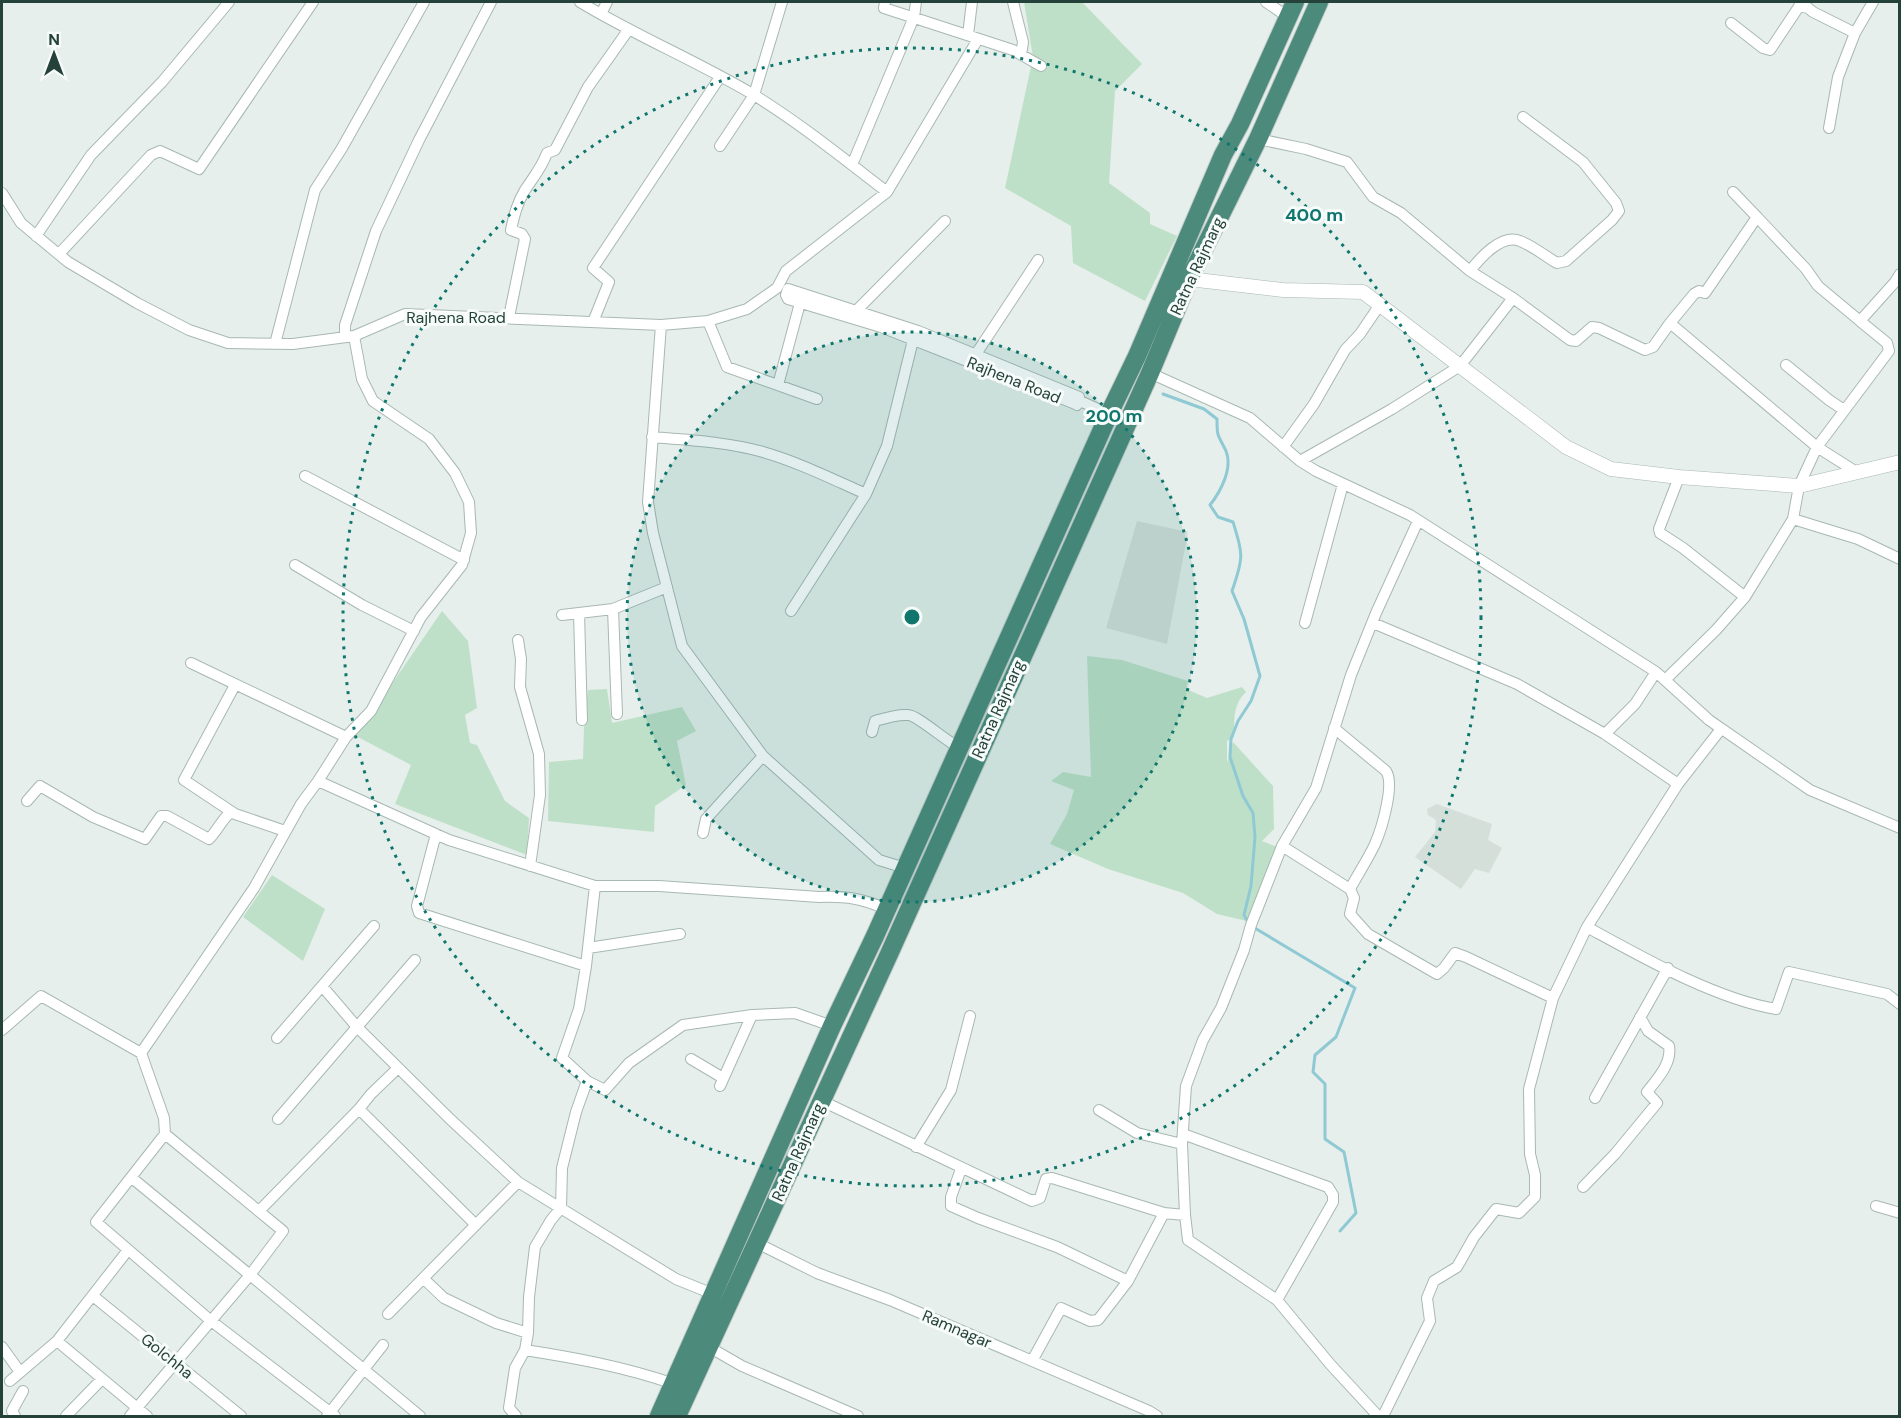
<svg xmlns="http://www.w3.org/2000/svg" width="1901" height="1418" font-family="'DM Sans',sans-serif">
<style>
.built{fill:#d4dfda}
.green{fill:#bfe0c8}
.lines{fill:none;stroke-linecap:round;stroke-linejoin:round}
.stream{stroke:#8ec9d4;stroke-width:3}
.minor-casing{stroke:#a8b8b2;stroke-width:12}
.tertiary-casing{stroke:#a8b8b2;stroke-width:15}
.trunk-casing{stroke:#c2cac8;stroke-width:20}
.minor{stroke:#fff;stroke-width:10}
.tertiary{stroke:#fff;stroke-width:14}
.trunk{stroke:#4c8a7c;stroke-width:18}
.ring{fill:none;stroke:#0f766e;stroke-width:3;stroke-dasharray:3 6}
.labels{text-anchor:middle;dominant-baseline:central;stroke-width:6;stroke-linejoin:round;paint-order:stroke}
.street-label{font-size:16px;fill:#24423a;stroke:#f7fbf9}
.centre{fill:#0f766e;stroke:#f7fbf9;stroke-width:3}
.ring-label{font-size:18px;text-anchor:middle;font-weight:bold;fill:#0f766e;stroke:#f7fbf9;stroke-width:6;stroke-linejoin:round;paint-order:stroke}
</style>
<rect width="100%" height="100%" fill="#e6efeb"/>
<path class="built" d="M1137 521 1188 532 1167 644 1106 628Z
M1437 804 1492 824 1488 840 1502 848 1489 873 1475 869 1461 889 1415 857 1435 832 1436 820 1428 815 1427 809Z"/>
<path class="green" d="M1024 2H1082L1142 64 1115 91 1109 183 1150 213V224L1177 236 1145 301 1073 263 1071 226 1005 188 1033 57Z
M442 611 468 641 477 708 465 715 470 743 477 745 505 801 529 818 527 855 395 804 411 765 356 736Z
M1087 656 1122 660 1188 681 1186 689 1207 698 1242 687 1246 692C1233 704 1234 720 1234 737L1227 741V763L1233 742 1273 786 1274 829 1262 841 1277 847 1251 922 1217 914 1183 893 1108 869 1050 844 1067 814 1074 790 1051 781 1063 772 1091 777Z
M607 689 612 723 682 707 696 731 677 741 686 785 655 806 654 832 548 821 549 762 583 759 584 727 588 690Z
M272 875 325 909 303 961 243 917Z"/>
<g class="lines">
<path class="stream" d="M1163 394 1204 409 1217 419C1217 439 1218 434 1226 451 1233 468 1221 491 1210 505L1218 517 1233 522C1243 555 1244 557 1232 591L1244 619 1260 676 1251 701 1238 721 1231 739 1230 757 1243 796 1253 813 1255 837 1251 886 1244 915 1248 922
M1253 927 1355 988 1336 1037 1315 1055 1313 1072 1325 1084V1139L1344 1152 1356 1213 1340 1231"/>
<defs>
<path id="minor" d="M580 2C636 36 697 61 754 95 801 124 844 159 887 192
M885 2 884 8 1013 50 1041 66
M1013 2 1023 42 1021 55
M1266 2 1288 17
M1799 6 1808 8 1813 12 1855 33
M601 14 607 2
M1731 23 1763 48 1770 50 1802 2
M968 35 972 2
M1829 128 1838 77 1855 33 1873 2
M1258 139 1306 149 1347 162 1373 197 1401 213 1470 271 1513 298 1570 340 1576 341 1592 327 1599 328 1645 350 1653 347 1670 323 1817 447 1858 473
M720 146 754 95 782 2
M852 165 914 17 916 2
M2 193 21 223 68 262 137 303 189 330 228 343 293 344 354 336 405 314 661 325 708 321 747 309 777 288 786 271 887 192 978 39
M1757 217 1806 269 1818 286 1860 321
M36 236 91 155 162 82 229 2
M59 254 151 155 160 151 199 169 313 2
M1470 271C1480 258 1502 233 1520 241 1533 246 1545 256 1557 263L1566 261 1612 220 1619 211 1616 203 1583 162 1523 117
M788 289 918 331 1079 397 1080 401 1077 405 1073 403 881 327 788 299 786 295Z
M857 310 945 221
M509 317 525 239 522 234 511 230C514 216 517 203 525 190 533 178 542 167 547 153L555 150 588 87 629 29
M708 321 727 367 817 399
M593 322 609 282 593 268 720 77
M1670 323 1694 294 1699 291 1705 293 1757 217 1733 192
M661 325 648 502 653 533 682 646 763 756 879 860 905 868
M345 336V325L376 231 419 140 491 2
M275 344 315 190 342 148 424 2
M976 354 1038 260
M1786 365 1829 400 1844 410
M1150 373 1250 418 1300 461 1316 471 1410 515 1656 672 1709 720 1810 790 1900 828
M778 385 800 303
M1080 401 1109 414
M652 437C689 440 727 442 763 452 798 462 832 479 866 494L887 446 913 340
M1283 447 1314 404 1345 350 1360 334 1379 306
M1300 461 1392 409 1460 366 1513 298
M305 476 464 560
M1679 477 1659 529 1660 533 1683 548 1745 597
M1793 519 1858 539 1900 559
M295 565 362 605 414 631
M613 609 617 714
M791 611 866 494
M579 613 582 720
M562 615 613 609 667 587
M1305 623 1343 484
M1373 623 1517 684 1605 734
M518 640 521 659 520 687 539 754 540 795 530 866
M191 663 346 737
M1656 672 1635 704 1605 734 1678 784
M1665 680 1716 630 1745 597 1793 519 1799 486 1817 447 1889 351 1887 343 1860 321 1895 282 1900 274
M235 685 184 780 235 814 285 831
M1334 728 1386 771C1395 784 1382 828 1375 844 1368 859 1358 874 1350 889
M1721 729 1678 784 1587 927C1642 957 1715 999 1776 1009L1789 972 1887 994 1900 1004
M872 732 875 721C885 718 897 714 908 715 917 715 947 742 960 748
M318 781 449 840 595 886H659L819 897C846 896 861 898 886 909
M27 801 40 786 93 817 145 839 161 816H167L209 839C218 830 222 819 231 812
M703 833 706 819 763 756
M436 834 417 906 419 913 586 966
M1282 846 1350 889 1354 898 1350 914 1368 934 1437 974 1444 968 1455 953 1466 957 1553 998
M595 886 586 966 579 1009 562 1058 587 1081 576 1112 562 1168 561 1208 551 1220 535 1247 529 1297 528 1333 525 1350C576 1358 625 1367 674 1384
M588 948 680 934
M415 960 357 1027 450 1119 518 1182 676 1279 713 1294
M2 1030 41 996 141 1053 254 888 301 804 318 781 346 737 371 711 421 617 462 565 471 533 469 502 455 473 429 439 373 401 362 379 354 336
M277 1038 374 926
M141 1053 164 1118 165 1134
M691 1059 723 1078
M587 1081 605 1090 629 1063 683 1025 752 1015 795 1013 832 1026
M720 1086 752 1015
M1595 1098 1668 968
M822 1101 1032 1201 1040 1198 1046 1179 1052 1178 1164 1213 1185 1215 1182 1144 1186 1086 1203 1040 1221 1008 1244 950 1251 925 1282 846 1316 788 1351 675 1376 613 1418 521
M359 1109 476 1225
M1099 1110 1137 1133 1182 1144
M278 1119 357 1027 322 986
M1183 1134 1328 1187 1333 1195V1202L1277 1300
M916 1147 951 1090 970 1016
M961 1169 951 1197V1206L978 1218 1057 1247 1128 1281
M1583 1187 1615 1154 1657 1103 1647 1092C1657 1079 1672 1064 1669 1046L1648 1031 1640 1017
M1876 1206 1900 1213
M259 1211 359 1109 371 1094 398 1068
M1185 1215 1188 1240 1277 1300 1330 1364 1378 1416
M757 1243 817 1273 890 1300 1149 1411 1157 1416
M424 1279 444 1298 496 1323 528 1333
M93 1296 241 1416
M388 1314 518 1182
M57 1341 128 1250
M2 1347 20 1372
M709 1347 742 1366 858 1416
M1032 1361 1061 1308 1090 1321 1098 1320 1128 1281 1164 1213
M10 1381 57 1341 147 1416
M15 1416 12 1411 23 1391
M66 1416 102 1379
M130 1416 250 1275 132 1178
M327 1416 383 1345
M335 1416 210 1320 96 1222 165 1134 283 1231 250 1275 420 1416
M516 1416 509 1408 515 1368 525 1350
M1383 1416 1430 1321 1427 1298 1434 1281 1457 1267 1474 1237 1496 1209 1519 1213 1535 1197V1175L1530 1154 1529 1089 1553 998 1587 927"/>
<path id="tertiary" d="M1189 279 1283 290 1363 292 1566 447 1611 469 1679 477 1799 486 1900 462"/>
<path id="trunk" d="M659 1416 832 1026 875 936 1109 414 1137 356 1223 155 1240 124 1295 2
M677 1416 890 952 1150 373 1189 279 1258 139 1319 2"/>
</defs>
<use href="#minor" class="minor-casing"/>
<use href="#tertiary" class="tertiary-casing"/>
<use href="#trunk" class="trunk-casing"/>
<use href="#minor" class="minor"/>
<use href="#tertiary" class="tertiary"/>
<use href="#trunk" class="trunk"/>
</g>
<circle cx="912" cy="617" r="285" fill="#0f766e" fill-opacity=".12"/>
<g class="ring">
<circle cx="912" cy="617" r="285"/>
<circle cx="912" cy="617" r="569"/>
</g>
<g class="labels">
<g class="street-label">
<text transform="translate(1197 266) rotate(-65)">Ratna Rajmarg</text>
<text x="456" y="317">Rajhena Road</text>
<text transform="translate(1014 380) rotate(22)">Rajhena Road</text>
<text transform="translate(998 709) rotate(-66)">Ratna Rajmarg</text>
<text transform="translate(798 1152) rotate(-66)">Ratna Rajmarg</text>
<text transform="translate(957 1329) rotate(23)">Ramnagar</text>
<text transform="translate(167 1356) rotate(39)">Golchha</text>
</g>
</g>
<circle cx="912" cy="617" r="9" class="centre"/>
<g class="ring-label">
<text x="1314" y="221">400 m</text>
<text x="1114" y="422">200 m</text>
</g>
<rect width="1901" height="1418" fill="none" stroke="#24423a" stroke-width="6"/>
<g transform="translate(54 54)" stroke="#f7fbf9" stroke-width="4.5" paint-order="stroke">
<path d="M0-4.5L10 22L0 15L-10 22Z" fill="#24423a"/>
<text y="-9" font-size="16" font-weight="bold" text-anchor="middle" fill="#24423a">N</text>
</g>
</svg>
